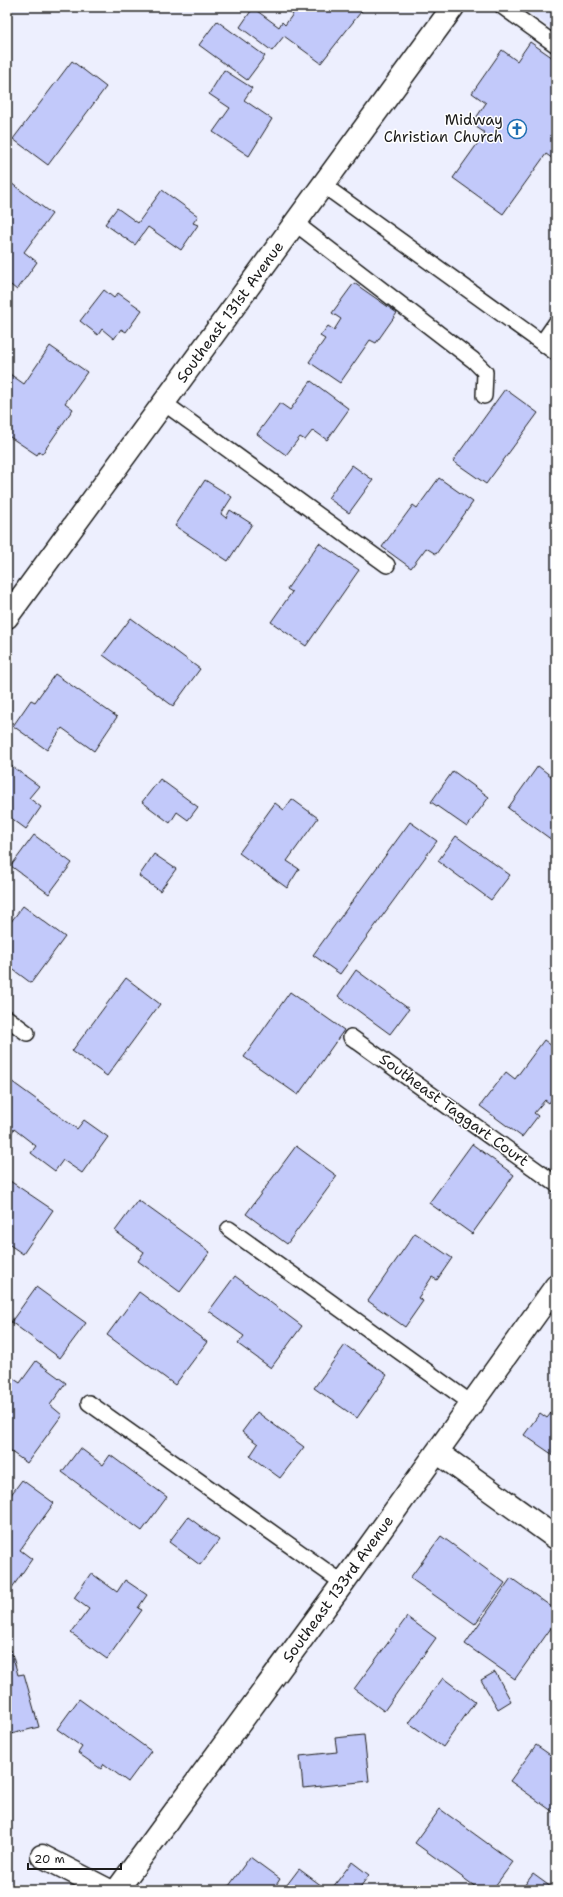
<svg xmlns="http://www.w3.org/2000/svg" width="563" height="1897" font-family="'Shantell Sans',sans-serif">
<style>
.built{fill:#e0e4fd}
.building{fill:#c2c9fa;stroke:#1c1c1c}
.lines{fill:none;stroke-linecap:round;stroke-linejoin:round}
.lane-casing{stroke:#1c1c1c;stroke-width:18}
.street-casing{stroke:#1c1c1c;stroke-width:25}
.lane{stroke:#fff;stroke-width:15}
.street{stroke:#fff;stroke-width:22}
.labels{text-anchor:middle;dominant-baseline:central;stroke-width:3;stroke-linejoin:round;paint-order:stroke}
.poi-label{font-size:15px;fill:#1c1c1c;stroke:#fff;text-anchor:end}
.street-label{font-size:15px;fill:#1c1c1c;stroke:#fff}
</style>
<rect width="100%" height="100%" fill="#edeffe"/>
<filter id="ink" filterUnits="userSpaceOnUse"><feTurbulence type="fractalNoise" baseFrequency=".025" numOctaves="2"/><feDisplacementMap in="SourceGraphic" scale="8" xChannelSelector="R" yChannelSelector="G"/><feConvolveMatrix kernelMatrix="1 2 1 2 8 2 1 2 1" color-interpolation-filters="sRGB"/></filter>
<g filter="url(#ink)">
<path class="built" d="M522 7H556V32Z"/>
<path class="building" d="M287 7H363L364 8 321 63 284 36 272 51 240 27 253 8 279 27 282 22 285 25 293 14 286 9Z
M217 21 265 56 247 80 199 45Z
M530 42 556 60V161L546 154 503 214 453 178 485 133 472 124 486 103 472 93 502 50 517 61Z
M72 61 106 87 48 165 13 139Z
M224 70 252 88 244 100 272 119 249 156 213 132 230 108 209 94Z
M7 180 52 214 24 252 37 262 17 290 7 282Z
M162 190 198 216 193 223 198 225 181 250 148 227 135 245 105 224 117 208 138 223Z
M354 283 397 313 376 343 370 340 340 383 309 362 325 339 320 336 328 326 334 330 341 319 332 313Z
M104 290 114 298 118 293 142 310 126 332 121 329 114 339 102 329 98 335 80 321Z
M50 346 87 372 65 403 73 409 42 454 39 452 37 455 7 435V372L24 384Z
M311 381 349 409 327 440 313 430 305 440 300 437 286 455 257 434 280 403 290 410Z
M505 389 538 413 486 484 453 461Z
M352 465 373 480 349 513 328 498Z
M439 478 473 502 436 554 426 548 411 568 382 547 413 505 417 508Z
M205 480 232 497 221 514 226 518 230 510 252 524 228 561 175 526Z
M319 543 359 570 306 646 271 622 292 592 287 589Z
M131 618 200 669 173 706 103 655Z
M55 674 117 717 94 751 62 728 47 750 13 726 31 700 35 702Z
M10 765 39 786 29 798 41 807 26 829 7 815V768Z
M538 766 556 780V843L508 808Z
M453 771 489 797 467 827 431 802Z
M160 779 198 807 188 820 177 812 170 823 142 802Z
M292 799 318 818 287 861 299 869 287 888 239 853 275 803 284 810Z
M410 822 437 841 340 974 313 955Z
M34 835 72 863 49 894 11 866Z
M456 836 510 875 491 900 438 861Z
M154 854 176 869 160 891 139 876Z
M23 906 65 937 31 983 7 965V927Z
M356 970 409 1009 390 1034 338 996Z
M126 978 160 1004 107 1076 72 1051Z
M290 992 344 1030 298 1095 244 1057Z
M544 1040 556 1049V1094L549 1103 545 1100 534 1113 538 1116 522 1137 480 1106 506 1072 515 1079Z
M11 1081 77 1129 84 1120 108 1137 82 1173 63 1160 55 1171 31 1153 36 1146 14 1129 9 1137 7 1136V1087Z
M472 1144 514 1175 472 1234 429 1203Z
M296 1146 337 1176 287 1244 246 1214Z
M7 1179 53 1210 23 1254 7 1243Z
M138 1200 210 1252 180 1292 138 1261 144 1252 115 1231Z
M415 1233 452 1258 437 1280 432 1277 418 1298 423 1301 405 1327 368 1301Z
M235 1276 302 1326 271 1368 238 1344 244 1336 209 1311Z
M36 1287 86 1323 60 1358 11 1322Z
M139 1292 207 1342 175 1385 107 1335Z
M345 1345 387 1375 357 1418 314 1388Z
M36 1361 66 1383 50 1405 62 1415 27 1463 7 1449V1400L9 1397 7 1396V1377L8 1375 20 1383Z
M556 1407V1457L524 1435 540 1413 547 1418Z
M257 1412 304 1447 280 1478 250 1456 258 1444 242 1432Z
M80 1448 103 1465 110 1455 167 1497 142 1531 62 1472Z
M22 1480 54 1503 20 1550 32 1559 9 1592 7 1591V1500Z
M188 1517 219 1540 200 1565 169 1542Z
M441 1536 505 1583 475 1624 410 1578Z
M91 1573 117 1592 125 1580 147 1595 138 1608 142 1610 107 1659 71 1633 89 1609 74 1598Z
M511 1578 556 1610V1621L515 1679 465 1644Z
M407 1617 436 1638 384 1711 354 1689Z
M11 1650 18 1675 24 1674 39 1727 7 1735V1651Z
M495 1672 511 1701 498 1709 481 1680Z
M443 1678 475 1702 443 1747 409 1723Z
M79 1699 151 1751 128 1782 104 1764 101 1769 78 1753 82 1747 57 1729Z
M364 1735 369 1781 303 1788 300 1756 337 1752 335 1738Z
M536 1745 556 1759V1814L510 1781Z
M440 1809 513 1862 492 1890H480L415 1843Z
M250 1857 280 1879 273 1890H226Z
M352 1862 369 1875 358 1890H337L333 1887Z
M299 1869 322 1886 320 1890H283Z
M533 1874 555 1890H521Z"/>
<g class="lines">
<defs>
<path id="lane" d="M503 7 556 45
M323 185 556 353
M295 223 473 360 485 372 484 396
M542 343 556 323
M164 403 387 565
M7 1018 27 1033
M351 1037 556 1184
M229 1229 471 1403
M89 1403 343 1583"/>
<path id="street" d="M7 617 453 7
M437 1452 556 1538
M42 1856 108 1890
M117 1890 343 1583 556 1286"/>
</defs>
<use href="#lane" class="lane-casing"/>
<use href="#street" class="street-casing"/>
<use href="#lane" class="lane"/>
<use href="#street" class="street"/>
</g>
</g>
<defs>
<symbol id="church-ring" viewBox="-11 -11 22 22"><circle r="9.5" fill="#fff" stroke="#1f6fb2" stroke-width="1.5"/><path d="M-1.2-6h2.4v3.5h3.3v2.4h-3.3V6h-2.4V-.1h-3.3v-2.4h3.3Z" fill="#1f6fb2"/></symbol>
</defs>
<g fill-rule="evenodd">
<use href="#church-ring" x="506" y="118" width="22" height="22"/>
</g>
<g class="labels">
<g class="poi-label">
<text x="503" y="120">Midway<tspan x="503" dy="17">Christian Church</tspan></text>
</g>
<g class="street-label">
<text transform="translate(230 312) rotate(-54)">Southeast 131st Avenue</text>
<text transform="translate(454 1110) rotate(36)">Southeast Taggart Court</text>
<text transform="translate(338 1589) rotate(-54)">Southeast 133rd Avenue</text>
</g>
</g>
<rect width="563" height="1897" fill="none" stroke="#fff" stroke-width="24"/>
<rect x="12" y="12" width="539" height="1873" fill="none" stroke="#1c1c1c" stroke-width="1.5" filter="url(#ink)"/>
<path d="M28 1863v6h93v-6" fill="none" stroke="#1c1c1c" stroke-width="2"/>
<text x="34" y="1863" font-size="12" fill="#1c1c1c" stroke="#ffffff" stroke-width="3" paint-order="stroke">20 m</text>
</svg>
